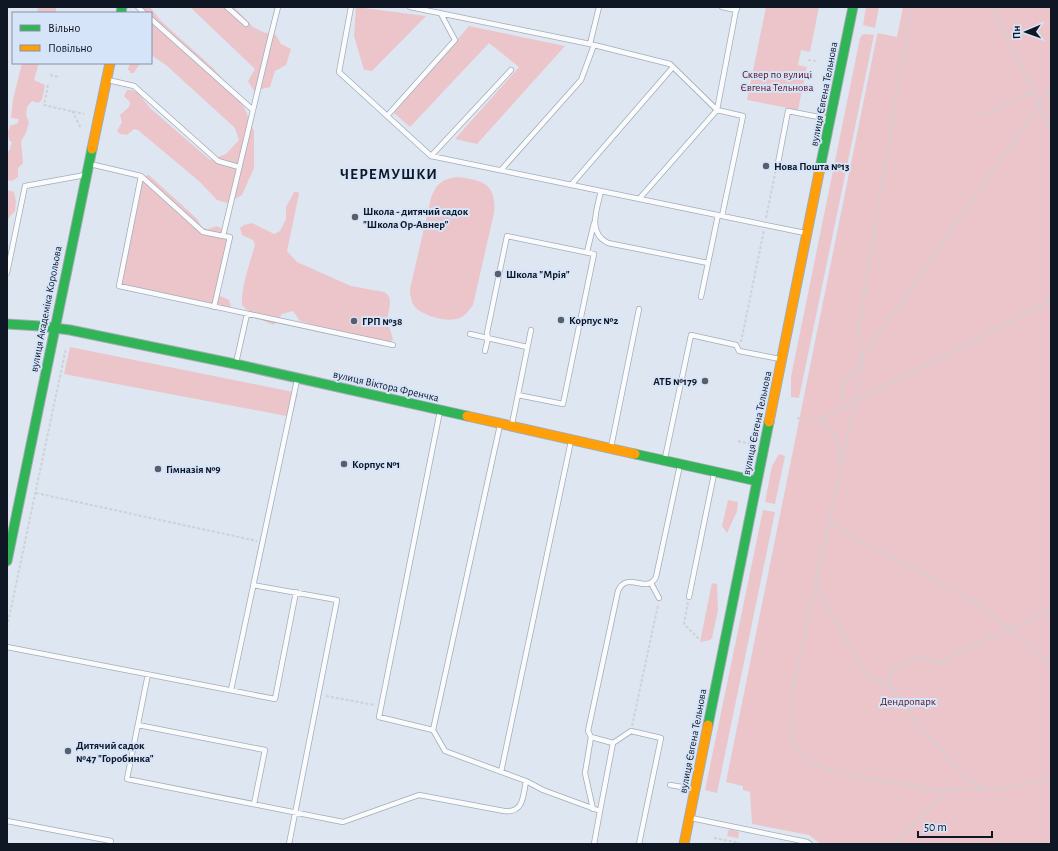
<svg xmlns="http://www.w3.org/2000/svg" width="1058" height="851" font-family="'Alegreya Sans',sans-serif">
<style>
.green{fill:#ecc5ca}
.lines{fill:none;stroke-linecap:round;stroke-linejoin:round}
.lane-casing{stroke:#a4acb7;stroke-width:6}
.fast-casing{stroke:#a4acb7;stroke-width:11}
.slow-casing{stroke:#a4acb7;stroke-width:11}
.path{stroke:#cfd2d5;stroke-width:2;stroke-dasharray:3 2;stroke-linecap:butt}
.lane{stroke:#fafbfd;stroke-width:4.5}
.fast{stroke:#30b455;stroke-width:9}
.slow{stroke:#ff9f0a;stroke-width:9}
.poi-dot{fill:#575f6c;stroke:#d6e4fa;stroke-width:1.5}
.labels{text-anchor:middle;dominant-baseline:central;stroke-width:4;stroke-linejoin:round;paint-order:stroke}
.park-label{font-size:11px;fill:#5a131c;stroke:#d6e4fa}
.street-label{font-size:11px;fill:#0f1724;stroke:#d6e4fa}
.poi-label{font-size:11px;font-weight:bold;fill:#0f1724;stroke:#d6e4fa;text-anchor:start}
.district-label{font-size:15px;font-weight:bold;letter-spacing:1px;fill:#0f1724;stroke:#d6e4fa}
</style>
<rect width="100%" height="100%" fill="#dee6f2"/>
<path class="green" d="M38 7H56V13H37Z
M141 7H150L161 21 213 68 229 86 244 107 254 131V168L242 195 227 203 217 200 200 182 138 130 134 129 127 135 120 134 117 131 122 122 120 115 129 107 130 102 124 96 127 90H132L138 93 151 109 210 160 226 154 239 140 235 128 166 65 151 55V13H141Z
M190 7H234L253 27 263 32 276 35 281 44 291 49 286 65 275 71 270 87 254 91 248 81 255 69Z
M356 7 426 16 372 71 364 70 354 36Z
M766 7H819L810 52 801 50 798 65 807 67 798 110 747 100Z
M866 7H879L875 28 863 25Z
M903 7H1051V844H821L809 835 752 824 750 792 743 790V786L726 782 877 35 878 33 897 37Z
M469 26 565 46 477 144 455 139 519 67 489 43 410 127 394 113Z
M866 34 874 35 799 398 791 397V377L860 38 862 35Z
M22 63H39L34 80 45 85 42 100 38 103 32 101 27 107 26 115 29 122 26 133 21 141 23 163 18 168V177L12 181 7 180V153L10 149 12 142 9 140 8 132 10 126 18 123 19 119 11 118 13 100Z
M130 63H140L134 73H131L128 69Z
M149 175 196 218 203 228 208 229 217 226 227 232 232 238 219 293 220 296 229 300 231 307 225 311 193 304 162 293 132 292 122 285 118 275 138 178Z
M457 177C482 180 497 183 494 213L473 305C469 310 465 316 460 318 448 323 423 316 415 307 411 302 410 295 410 289L431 198C436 184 442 179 457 177Z
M7 190 14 192 16 202 15 211C8 217 7 221 7 230Z
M294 192H298L299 194 287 251 297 262 351 286 384 292C396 298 386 312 388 322 389 328 392 334 393 340L383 345 343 332 321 327 300 321 293 311 282 314 274 325C263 322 250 314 242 305 241 286 250 263 255 245L253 240 242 235 240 228 244 225 252 223 274 234 280 231 286 219V207Z
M70 347 298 393 292 417 64 374Z
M779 454 785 456 775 504 765 502 772 466Z
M728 500 738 502 737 511 727 533 722 526Z
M763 510 775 512 717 793 705 790Z
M712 583 717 584 718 610 712 638 710 640 700 642Z
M729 829 739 832 738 838 727 836Z"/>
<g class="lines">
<defs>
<path id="lane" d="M138 7 144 13
M227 7 246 24
M351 7 339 72 431 156 722 216
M410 7 590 44 670 64 717 110 743 116 722 216 805 233
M722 7 736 10 737 9
M151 19 253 110
M590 44 599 7
M108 80 134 86 218 161 239 167
M387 116 455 40 441 14
M431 156 511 70
M778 163 788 111 829 119
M90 164 141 176 203 232 223 236
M501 170 581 80 594 45
M141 176 119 286 393 345
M571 185 673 67
M601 191C597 209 587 233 608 243L708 263
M639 199 717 110 736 10
M587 252 594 223
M7 273 25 186 85 175
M701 297 718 215
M214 307 230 237 223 236 269 43 278 7
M470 334 527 347
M485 351 488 338 487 333 507 236 594 254 563 404 518 395
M236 363 247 314
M440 411 379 717 433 730 445 751 526 781 543 790 600 811 594 844
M512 424 531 330
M611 447 639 309
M665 458 691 335 736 345 739 351 780 359
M651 583 659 598
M253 585 337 600 289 844
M689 597 714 474
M7 647 275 699 296 592
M148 674 127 779 343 822 419 795 504 811C524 813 523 796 526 781
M231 690 297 380
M138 725 265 750 254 804
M433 730 500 425
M591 737 588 731 618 591C627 570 647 595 656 577L680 465
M613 743 631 731 661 738 639 844
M501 772 571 441
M670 785 694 789
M593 809 585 773 591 737 613 743 600 811
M691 818 807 842 810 844
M7 821 111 841"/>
<path id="fast" d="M121 13 122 7
M820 168 853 7
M7 324 40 326 70 330 235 364 467 416
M635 454 757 481
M7 561 92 149
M708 725 769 422"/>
<path id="slow" d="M92 149 110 63
M467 416 635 454
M769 422 820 168
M684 844 708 725"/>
</defs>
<use href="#lane" class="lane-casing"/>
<use href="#fast" class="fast-casing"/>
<use href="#slow" class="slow-casing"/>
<path class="path" d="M911 7 859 324V339L861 347 863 356 860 378 793 689 790 719 793 744 806 760 823 768 861 778 905 784 931 790 963 789H1001L1051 777
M992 7 1051 130
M251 28 263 39
M808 60 816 61
M50 75 59 77
M48 85 44 105 84 114
M1051 88 846 381C842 389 841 396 842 405L845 407 1051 300
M72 111 81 128
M983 115 1033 91
M766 218 776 169
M741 342 764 230
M797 418 814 421 822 419 844 408
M822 419 832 432 837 443 841 463
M738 441 751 444
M36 493 257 541
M829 521 848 535 932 578 977 604 1009 629 1051 666
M816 582 827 605 861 667 871 678 888 684 895 691 920 728 963 774 983 789
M688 602 684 624 699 639
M7 627 66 348
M888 684 890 675 894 669 915 657 929 659 940 663 1009 629 1051 611
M326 696 374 705
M632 726 658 605
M714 838 740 843
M893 844 948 790"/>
<use href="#lane" class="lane"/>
<use href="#fast" class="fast"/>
<use href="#slow" class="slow"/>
</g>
<g class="poi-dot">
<circle cx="766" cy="166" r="4"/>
<circle cx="355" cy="217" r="4"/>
<circle cx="498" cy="274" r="4"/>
<circle cx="561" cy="320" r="4"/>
<circle cx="354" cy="321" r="4"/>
<circle cx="705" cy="381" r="4"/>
<circle cx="344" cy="464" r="4"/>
<circle cx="158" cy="469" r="4"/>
<circle cx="68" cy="751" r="4"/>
</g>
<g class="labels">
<g class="park-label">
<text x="777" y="74">Сквер по вулиці<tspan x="777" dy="13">Євгена Тельнова</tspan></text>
<text x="908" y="701">Дендропарк</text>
</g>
<g class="street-label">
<text transform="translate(824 94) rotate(-79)">вулиця Євгена Тельнова</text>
<text transform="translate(46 309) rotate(-79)">вулиця Академіка Корольова</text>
<text transform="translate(386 386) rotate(13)">вулиця Віктора Френчка</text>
<text transform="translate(757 423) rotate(-78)">вулиця Євгена Тельнова</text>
<text transform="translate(693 741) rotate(-79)">вулиця Євгена Тельнова</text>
</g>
<g class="poi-label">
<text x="774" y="166">Нова Пошта №13</text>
<text x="363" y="211">Школа - дитячий садок<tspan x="363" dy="13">"Школа Ор-Авнер"</tspan></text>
<text x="506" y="274">Школа "Мрія"</text>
<text x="569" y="320">Корпус №2</text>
<text x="362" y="321">ГРП №38</text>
<text x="697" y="381" text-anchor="end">АТБ №179</text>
<text x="352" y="464">Корпус №1</text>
<text x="166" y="469">Гімназія №9</text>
<text x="76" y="745">Дитячий садок<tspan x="76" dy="13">№47 "Горобинка"</tspan></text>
</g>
<g class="district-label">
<text x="389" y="174">ЧЕРЕМУШКИ</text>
</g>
</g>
<rect width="1058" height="851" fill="none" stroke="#0f1724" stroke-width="16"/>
<rect x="12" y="12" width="140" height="52" fill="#d6e4fa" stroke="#8692a4"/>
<rect x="20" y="25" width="20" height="6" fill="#30b455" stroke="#8692a4"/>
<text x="48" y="32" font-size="12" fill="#0f1724">Вільно</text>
<rect x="20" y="45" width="20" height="6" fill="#ff9f0a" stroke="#8692a4"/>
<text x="48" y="52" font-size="12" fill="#0f1724">Повільно</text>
<g transform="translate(1026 32) rotate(268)" stroke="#d6e4fa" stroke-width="3" paint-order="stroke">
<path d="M0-3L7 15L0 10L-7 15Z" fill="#0f1724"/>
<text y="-6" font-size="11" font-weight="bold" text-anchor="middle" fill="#0f1724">Пн</text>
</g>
<path d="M918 831v6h74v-6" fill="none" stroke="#0f1724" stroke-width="2"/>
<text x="924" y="831" font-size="12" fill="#0f1724" stroke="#d6e4fa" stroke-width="3" paint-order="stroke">50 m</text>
</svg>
